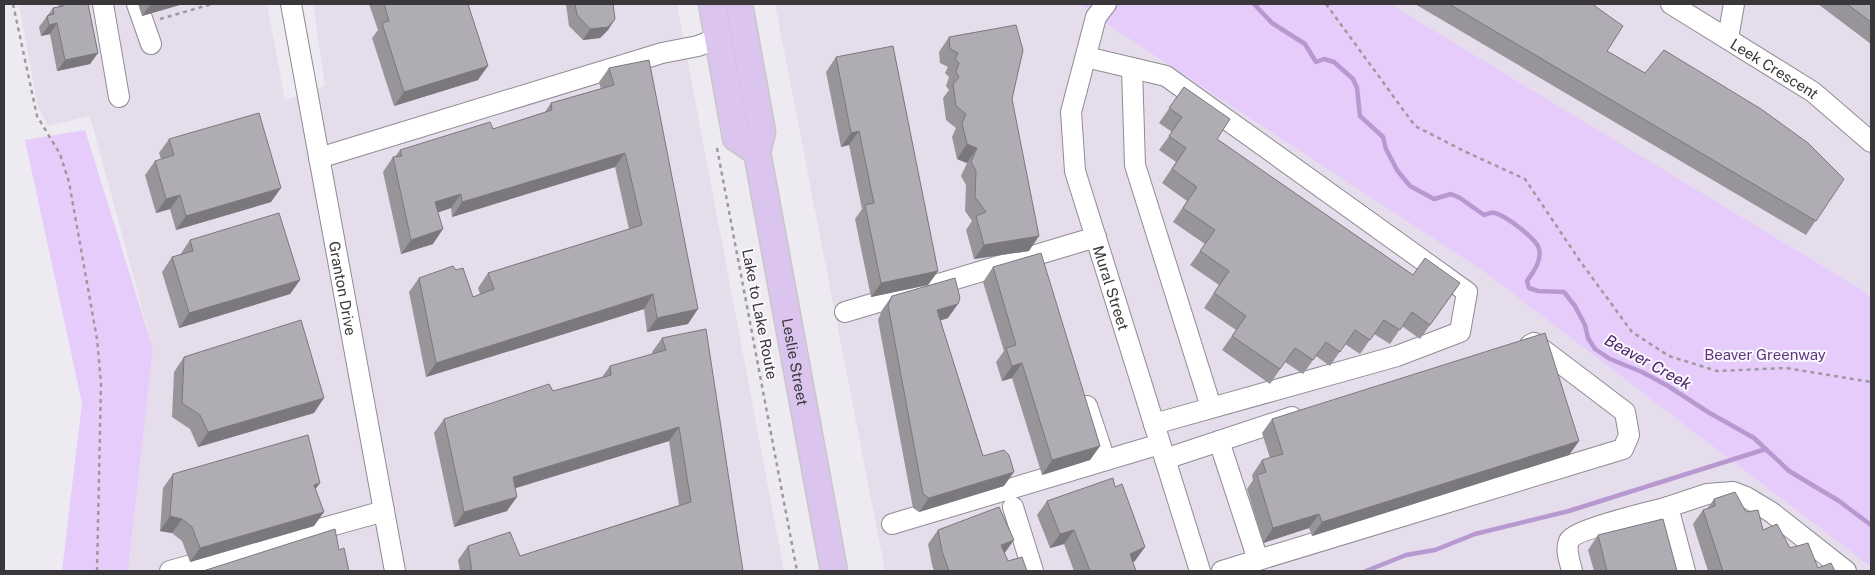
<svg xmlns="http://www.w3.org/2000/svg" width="1875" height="575" font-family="'Public Sans',sans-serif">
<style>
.built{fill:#e5ddec}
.green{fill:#e5ccfa}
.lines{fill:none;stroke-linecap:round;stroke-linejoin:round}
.stream{stroke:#b798d0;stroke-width:4.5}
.minor-casing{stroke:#8f8b92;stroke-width:22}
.major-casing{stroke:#c8c7c8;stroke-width:29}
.path{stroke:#9d9a9f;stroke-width:2.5;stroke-dasharray:4 4;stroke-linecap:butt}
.minor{stroke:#fff;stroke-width:20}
.major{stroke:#dbc4ee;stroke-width:26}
.wall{fill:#97949a}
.shaded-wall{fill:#7b787d}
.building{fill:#b0acb3;stroke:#7b787d}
.labels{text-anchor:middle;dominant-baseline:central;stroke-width:4;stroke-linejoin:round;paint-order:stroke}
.street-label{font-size:15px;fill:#39373a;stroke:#fbf7ff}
.park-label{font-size:15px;fill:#5e367a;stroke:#fbf7ff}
.water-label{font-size:16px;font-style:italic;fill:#4a2265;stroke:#fbf7ff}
</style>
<rect width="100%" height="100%" fill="#eeeaf1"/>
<path class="built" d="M19 4H267L285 100 325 86 313 4H677L784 571H128L153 349 90 116 48 126 38 107Z
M775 4H1080L1096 17 1483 271 1871 567V571H885Z
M1389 4H1871V297L1862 290Z"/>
<path class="green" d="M1080 4H1390L1862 290 1871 297V567L1483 271 1096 17Z
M85 130 153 349 128 571H62L82 403 25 140Z"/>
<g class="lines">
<path class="stream" d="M1254 4 1272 23 1305 44 1316 62 1324 59 1334 62 1353 79 1357 88 1360 116 1383 137 1386 149 1397 170 1410 186 1434 199 1451 194 1460 198 1484 215C1488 214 1491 212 1495 213 1506 216 1537 239 1539 249 1542 261 1533 272 1527 281L1529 288 1538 291 1564 292 1575 306 1585 325 1588 338 1595 349 1610 359 1642 372 1668 386 1708 412 1754 438 1789 471 1839 501 1871 525
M1366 571 1406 555 1435 550 1475 534 1569 511 1766 449"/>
<defs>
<g id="minor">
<path d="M103 4 119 97"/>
<path d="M137 4 151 44"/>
<path id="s1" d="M291 4 395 571"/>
<path id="s2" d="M1106 4 1096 17 1071 112 1075 171 1200 571"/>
<path id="s3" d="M1671 4 1813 92 1871 142"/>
<path d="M1728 38 1734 4"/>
<path d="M1086 57 1166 76 1467 292 1460 332 1397 356 1154 424"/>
<path d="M1132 68 1135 165 1211 407"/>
<path d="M319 158 662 53 698 46 718 38"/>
<path d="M845 312 1096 237"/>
<path d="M1087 406 1105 460"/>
<path d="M1219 441 1258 560"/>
<path d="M1165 459 1292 417"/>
<path d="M1013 507 1033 571"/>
<path d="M1668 507 1707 494 1733 492 1746 497 1771 512 1846 571"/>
<path d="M892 524 1160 444"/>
<path d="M170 571 384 511"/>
<path d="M1222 571 1623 449 1629 435 1625 412 1534 343 1530 345"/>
<path d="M1572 571C1570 562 1565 550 1569 541 1575 529 1651 512 1668 507L1685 571"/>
</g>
<g id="major">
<path d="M712 4 736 138 757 152"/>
<path id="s4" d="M739 4 762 132 757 152 834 571"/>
</g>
</defs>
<use href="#minor" class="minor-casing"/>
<use href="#major" class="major-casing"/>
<path class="path" d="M13 4 37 116 60 154 69 182 97 339 101 383 97 571
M1326 4 1415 126 1466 152 1525 179 1580 261 1632 332 1669 356 1717 371 1786 368 1871 382
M160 19 212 4
M717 148 797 571"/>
<use href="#minor" class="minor"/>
<use href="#major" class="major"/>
</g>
<path class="wall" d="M60 4H88L98 53 90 64 57 71 50 34 41 36 39 27 53 8H57Z
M138 4H183L142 16Z
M369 4H470L469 6 478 80 394 106 372 38 378 30Z
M566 4H613L615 19 608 30 600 38 583 40 569 26Z
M1415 4H1592L1607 51 1645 73 1844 179 1806 235Z
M1818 4H1871V44Z
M949 37 1012 99 1029 251 974 259 966 230 972 221 965 211 966 185 961 176 967 163 957 159 952 137 956 128 946 120 943 98 949 90 946 86 949 77 945 73 948 67 940 63 939 52Z
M836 57 938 271 928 285 871 297 855 219 862 209 849 145 841 147 826 72Z
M609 68 688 324 647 332 644 309 426 377 409 292 419 278 473 297 480 294 478 288 488 273 629 229 615 167 452 217 451 208 438 212 433 244 401 254 383 172 393 157H395L400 150 493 129 545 112 551 103 601 89 599 82Z
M1184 87 1217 139 1413 275 1460 283 1420 339 1402 326 1390 344 1374 334 1360 354 1345 344 1330 366 1316 356 1303 374 1285 362 1270 384 1222 350 1236 330 1204 308 1219 285 1190 265 1205 244 1173 222 1187 201 1162 183 1176 162 1159 150 1172 132 1159 123Z
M169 139 271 202 176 230 170 209 156 213 145 175 155 161 161 159 159 153Z
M190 240 300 280 290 294 179 328 162 272 172 257 180 255Z
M993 267 1100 446 1090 460 1042 475 1012 378 1002 381 996 362 1004 351 983 282Z
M892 296 948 318 940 320 983 456 1004 486 919 512 913 508 878 320 882 310Z
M662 338 743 571H460L458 560 468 546 520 556 679 505 669 441 515 488 507 511 454 527 434 433 444 419 553 391 602 377 610 366 653 354 652 352Z
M184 357 314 413 198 447 190 429 172 417 174 372Z
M1272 419 1579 441 1569 455 1312 536 1309 528 1263 543 1247 489 1253 480 1252 475 1262 460 1270 458 1262 433Z
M173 474 316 489 314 526 190 562 182 541 172 533 160 531 163 488Z
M1714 499 1746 512 1763 530 1818 568 1835 571H1708L1693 524 1703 510 1707 509Z
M1047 501 1135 561 1133 562 1136 571H1074L1064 544 1050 548 1037 515Z
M938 530 1004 553 1008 561 1027 571H934L932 565 928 544Z
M1598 535 1677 571H1594L1588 550Z"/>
<path class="shaded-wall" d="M153 4H183L142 16 150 5Z
M615 19 608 30 600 38 583 40 590 29Z
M57 23 50 34 41 36 49 25Z
M98 53 90 64 57 71 65 60Z
M488 66 478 80 394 106 404 92Z
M859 131 849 145 841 147 851 133Z
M967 144 977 148 967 163 957 159Z
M625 153 615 167 452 217 462 202Z
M281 188 271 202 176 230 186 216Z
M461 194 451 208 425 217 435 202Z
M180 195 170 209 156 213 166 199Z
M443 229 433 244 401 254 411 240Z
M1039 236 1029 251 974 259 984 245Z
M938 271 928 285 871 297 881 283Z
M300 280 290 294 179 328 189 313Z
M653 294 644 309 426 377 436 363Z
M958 304 948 318 927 325 937 310Z
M698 309 688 324 647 332 657 318Z
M1022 363 1012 378 1002 381 1012 366Z
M324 398 314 413 198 447 208 432Z
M679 427 669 441 503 492 513 477Z
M1579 441 1569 455 1312 536 1322 522Z
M1100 446 1090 460 1042 475 1052 460Z
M1014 472 1004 486 919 512 929 498Z
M320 483 310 497 314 485Z
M517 497 507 511 454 527 464 512Z
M324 512 314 526 190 562 200 548Z
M1319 514 1309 528 1263 543 1273 528Z
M170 516 182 519 172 533 160 531Z
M1074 530 1064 544 1050 548 1060 534Z
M1014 540 1004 554 1001 545Z
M1145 547 1135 561 1120 568 1130 554Z"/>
<path class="building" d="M62 4H88L98 53 65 60 57 23 49 25 47 16 54 14 53 8 63 6Z
M384 4H468L488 66 404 92 382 23 389 21Z
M575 4H613L615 19 608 27 590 29 577 15Z
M1449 4H1592L1623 26 1607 51 1645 73 1664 50 1761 109 1808 143 1844 179 1816 221Z
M1847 4H1871V22Z
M1016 25 1023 50 1012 99 1039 236 984 245 976 216 986 212 975 197 976 171 971 162 977 148 967 144 962 123 966 114 956 106 953 84 959 77 956 72 959 63 955 59 958 53 950 49 949 37Z
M893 46 938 271 881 283 865 205 874 203 859 131 851 133 836 57Z
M649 60 698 309 657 318 653 294 436 363 419 278 453 266 456 270 463 268 473 297 494 289 488 273 642 225 625 153 462 202 461 194 435 202 443 229 411 240 393 157 402 156 400 150 490 122 493 129 552 110 551 103 614 85 609 68Z
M1184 87 1230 119 1217 139 1413 275 1425 258 1460 283 1430 325 1412 312 1400 330 1384 320 1370 340 1355 330 1340 352 1326 342 1313 360 1295 348 1280 369 1232 336 1246 316 1214 293 1229 271 1200 251 1215 230 1183 208 1197 187 1172 169 1186 148 1169 136 1182 117 1169 108Z
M259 113 281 188 186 216 180 195 166 199 155 161 174 155 169 139Z
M279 213 300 280 189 313 172 257 193 251 190 240Z
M1041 253 1100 446 1052 460 1022 363 1012 366 1006 348 1016 345 993 267Z
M955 278 960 298 958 304 937 310 983 456 1004 450 1009 455 1014 472 929 498 923 494 888 305 892 296Z
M301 320 324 398 208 432 200 415 182 403 184 357Z
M706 329 743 571H472L468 546 510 532 520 556 691 502 679 427 513 477 517 497 464 512 444 419 549 384 553 391 611 375 610 366 666 350 662 338Z
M1545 333 1579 441 1322 522 1319 514 1273 528 1257 475 1266 472 1262 460 1283 454 1272 419Z
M308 435 320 483 314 485 324 512 200 548 192 527 182 519 170 516 173 474Z
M1113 478 1115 487 1122 484 1145 547 1130 554 1136 571H1090L1074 530 1060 534 1047 501Z
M1735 492 1746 512 1758 510 1763 530 1777 524 1790 548 1808 543 1818 568 1831 563 1835 571H1723L1703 510 1715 506 1714 499Z
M999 507 1014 540 1001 545 1008 561 1022 557 1027 571H948H949L942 551 938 530Z
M1663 519 1677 571H1607L1598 535Z
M335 529 339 550 344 548 349 571H203Z"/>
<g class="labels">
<g class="street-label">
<text stroke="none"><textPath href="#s3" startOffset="122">Leek Crescent</textPath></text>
<text stroke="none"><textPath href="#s1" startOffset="289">Granton Drive</textPath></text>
<text stroke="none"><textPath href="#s2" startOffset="296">Mural Street</textPath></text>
<text transform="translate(760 314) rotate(79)">Lake to Lake Route</text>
<text stroke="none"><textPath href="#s4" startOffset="364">Leslie Street</textPath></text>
</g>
<g class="park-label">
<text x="1765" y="354">Beaver Greenway</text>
</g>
<g class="water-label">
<text transform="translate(1648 362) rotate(29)">Beaver Creek</text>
</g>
</g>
<rect width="1875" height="575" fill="none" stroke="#39373a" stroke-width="10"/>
</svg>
